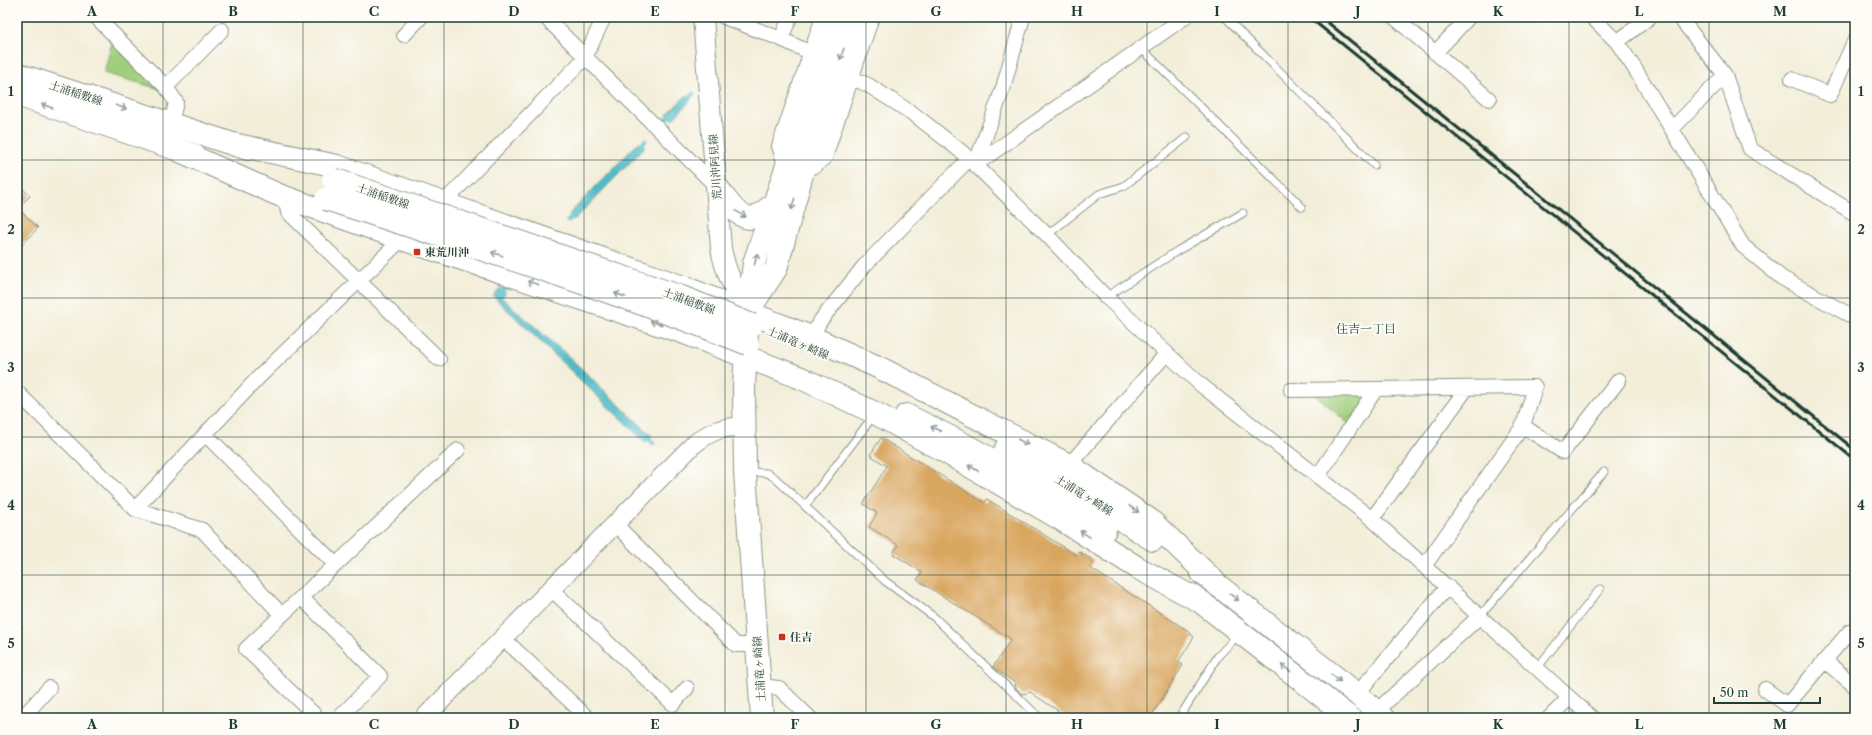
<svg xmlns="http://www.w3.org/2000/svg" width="1872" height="735" font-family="'Libre Caslon Text','Noto Serif JP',serif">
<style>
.green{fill:#a0ce7c;stroke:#608658}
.water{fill:#4fbcc9;stroke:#377c7e}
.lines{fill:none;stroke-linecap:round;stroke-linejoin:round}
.stream{stroke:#4fbcc9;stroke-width:4.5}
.building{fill:#d9a65e}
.service-casing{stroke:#899686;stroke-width:9}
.minor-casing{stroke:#899686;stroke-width:16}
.tertiary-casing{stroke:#899686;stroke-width:20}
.secondary-casing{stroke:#899686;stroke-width:22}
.primary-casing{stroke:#899686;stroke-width:24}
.service{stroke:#fff;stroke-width:7}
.minor{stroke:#fff;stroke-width:14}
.tertiary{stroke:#fff;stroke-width:18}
.secondary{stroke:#fff;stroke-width:20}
.primary{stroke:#fff;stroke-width:22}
.rail{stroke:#1f3d34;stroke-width:3}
.primary-bridge-casing{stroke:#899686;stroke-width:24;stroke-linecap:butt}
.primary-bridge{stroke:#fff;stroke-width:22}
.oneway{stroke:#8f9e9a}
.grid{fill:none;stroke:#1f3d34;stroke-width:1;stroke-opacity:0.55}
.poi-dot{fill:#c8321e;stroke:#fdfcf7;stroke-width:1.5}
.labels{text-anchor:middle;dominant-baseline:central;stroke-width:4;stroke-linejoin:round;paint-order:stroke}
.street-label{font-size:11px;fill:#1f3d34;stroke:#fdfcf7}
.poi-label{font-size:11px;font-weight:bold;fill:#1f3d34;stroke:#fdfcf7;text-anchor:start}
.neighbourhood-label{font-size:12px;fill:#1f3d34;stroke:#fdfcf7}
.neatline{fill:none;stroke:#1f3d34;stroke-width:1.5}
.grid-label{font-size:13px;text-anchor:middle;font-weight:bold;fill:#1f3d34}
</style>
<rect width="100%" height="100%" fill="#fdfcf7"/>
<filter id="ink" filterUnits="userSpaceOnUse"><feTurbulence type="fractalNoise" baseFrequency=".025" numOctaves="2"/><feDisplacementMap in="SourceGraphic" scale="8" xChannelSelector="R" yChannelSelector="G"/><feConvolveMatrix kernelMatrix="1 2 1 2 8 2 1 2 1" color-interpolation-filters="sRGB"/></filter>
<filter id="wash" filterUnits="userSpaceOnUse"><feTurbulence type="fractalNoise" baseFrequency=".012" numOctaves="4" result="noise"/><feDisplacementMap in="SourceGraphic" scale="16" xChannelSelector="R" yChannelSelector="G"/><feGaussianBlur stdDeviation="0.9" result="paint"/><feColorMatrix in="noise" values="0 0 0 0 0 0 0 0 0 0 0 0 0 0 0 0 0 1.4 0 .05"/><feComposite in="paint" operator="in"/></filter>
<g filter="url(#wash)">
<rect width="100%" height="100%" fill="#f3eed9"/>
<path class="green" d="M113 38 160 89 104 73Z
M1376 389 1351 426 1310 390Z"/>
<path class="water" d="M687 95 691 100 673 119 667 114Z
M639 142 645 147 574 220 569 214Z
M500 288 506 293 501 297 568 356 652 436 646 443 493 296Z"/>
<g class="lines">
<path class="stream" d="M685 101 693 94
M666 120 673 113
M638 148 645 141
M568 221 575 214
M499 294 510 283
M646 436 653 443"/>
</g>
<g id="blocks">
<path class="building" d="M17 183 30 196 18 208 38 228 17 250Z
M881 438 985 503 987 499 1076 555 1078 551 1094 561 1090 568 1190 632V634L1194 637 1178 662 1183 665 1150 718H1069L1030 692 1022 694 1016 688 1015 683 993 667 1011 639 917 580 922 572 893 554 898 545 869 527 877 513 863 504 887 466 870 455Z"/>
</g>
</g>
<g filter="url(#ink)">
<use href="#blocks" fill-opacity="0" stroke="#899686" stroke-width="1"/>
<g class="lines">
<defs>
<path id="service" d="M1225 17 1374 165
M1141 48 1302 207
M1047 235 1099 194 1124 186 1187 137
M1106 297 1177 251 1243 213
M747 472 767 473 775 478 885 581 934 617 1040 718
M806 505 874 415
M1480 616 1604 472
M17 628 18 627
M1537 668 1600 589
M1179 718 1218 656 1239 634"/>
<path id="minor" d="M96 17 166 87
M545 17 717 187
M724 17 781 39 790 17
M1394 17 1489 99
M1592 17 1617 42 1635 69 1743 246 1782 278 1855 318
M1679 17 1725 75 1750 149 1855 214
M404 35 421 17
M781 39 811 53
M1617 42 1650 17
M1435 53 1469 17
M852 78 868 85 915 115 963 153 1047 235 1106 297 1201 385 1372 519 1592 718
M1792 79 1830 95 1855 40
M171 124 176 102 166 87 222 30
M1672 129 1725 75
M975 165 1185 17
M975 165 1003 88 1023 17
M786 167 779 146 823 17
M804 167 815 166 825 157 872 17
M285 198 288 212 439 359
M444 202 585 58 604 17
M811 337 821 320 865 265 969 159
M1291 390 1535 387 1523 426 1425 565
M17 392 135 509 202 530 282 615
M1523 426 1563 452 1619 380
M205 434 336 565
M1069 465 1167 353
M1318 476 1376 389
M135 509 259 377 402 239
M1372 519 1467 388
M615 524 736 645H757
M551 589 673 704 687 688
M301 597 380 676 339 718
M503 638 588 718
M1825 661 1855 686
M760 686 779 688 810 718
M1765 689 1787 705 1849 632
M1357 694 1448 586
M1370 717 1480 616
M22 718 49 688
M318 718 246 649 458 450
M1549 718 1569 698"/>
<path id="tertiary" d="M424 718 693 445C709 432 722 426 743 427"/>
<path id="secondary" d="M703 17 721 248C725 272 735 291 748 311"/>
<path id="primary" d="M17 74 248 149
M17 95 194 155
M233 144 337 166 686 288 811 337 880 368 1069 465 1150 520 1214 581
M180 151 279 195 402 239 682 332 801 378 875 413 942 450 1062 520 1138 568 1203 603
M717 187C725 197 740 225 757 216 762 214 767 209 772 205
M751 307 776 269 804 167 855 17
M906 415C975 448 1042 487 1105 530
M1006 448 1075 489 1153 540
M1202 573 1357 694 1383 718
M1192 595 1350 718
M762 718 745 472 744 387 748 311 754 263 837 17"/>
</defs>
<use href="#service" class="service-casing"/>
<use href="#minor" class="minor-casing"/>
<use href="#tertiary" class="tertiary-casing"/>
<use href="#secondary" class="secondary-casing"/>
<use href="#primary" class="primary-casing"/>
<use href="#service" class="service"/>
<use href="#minor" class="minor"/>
<use href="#tertiary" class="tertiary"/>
<use href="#secondary" class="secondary"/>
<use href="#primary" class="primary"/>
<path class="rail" d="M1309 17 1855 460
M1321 17 1855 450"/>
<defs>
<path id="primary-bridge" d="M333 179 679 296 752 325
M326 199C468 245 610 289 748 344"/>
</defs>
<use href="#primary-bridge" class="primary-bridge-casing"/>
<use href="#primary-bridge" class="primary-bridge"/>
</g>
<defs><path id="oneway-shaft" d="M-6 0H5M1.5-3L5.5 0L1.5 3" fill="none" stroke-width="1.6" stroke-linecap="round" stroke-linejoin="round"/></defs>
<g class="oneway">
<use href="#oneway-shaft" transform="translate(842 54) rotate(109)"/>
<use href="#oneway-shaft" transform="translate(47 106) rotate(-161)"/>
<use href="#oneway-shaft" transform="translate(121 107) rotate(18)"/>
<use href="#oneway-shaft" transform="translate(793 204) rotate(106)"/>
<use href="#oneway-shaft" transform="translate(741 214) rotate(31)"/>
<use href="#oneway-shaft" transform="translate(497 254) rotate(-162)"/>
<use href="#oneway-shaft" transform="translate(756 259) rotate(-75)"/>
<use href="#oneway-shaft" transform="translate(533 283) rotate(-162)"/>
<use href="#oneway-shaft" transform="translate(620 295) rotate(-161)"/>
<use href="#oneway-shaft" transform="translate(656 323) rotate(-162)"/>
<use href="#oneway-shaft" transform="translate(936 429) rotate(-155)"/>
<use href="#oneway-shaft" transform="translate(1023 442) rotate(28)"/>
<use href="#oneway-shaft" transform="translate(973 468) rotate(-150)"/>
<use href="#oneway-shaft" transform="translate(1134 509) rotate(35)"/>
<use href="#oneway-shaft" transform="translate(1085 534) rotate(-148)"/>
<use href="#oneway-shaft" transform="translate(1234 597) rotate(38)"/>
<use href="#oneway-shaft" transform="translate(1286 668) rotate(-142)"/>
<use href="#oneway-shaft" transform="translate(1336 678) rotate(38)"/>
</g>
</g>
<path class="grid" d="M163 17V718M303 17V718M444 17V718M584 17V718M725 17V718M866 17V718M1006 17V718M1147 17V718M1288 17V718M1428 17V718M1569 17V718M1709 17V718M17 160H1855M17 298H1855M17 437H1855M17 575H1855"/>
<g class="poi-dot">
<rect x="413" y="248" width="8" height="8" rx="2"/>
<rect x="778" y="633" width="8" height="8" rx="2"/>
</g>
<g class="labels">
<g class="street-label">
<text transform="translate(76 93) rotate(18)">土浦稲敷線</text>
<text transform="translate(715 167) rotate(-94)">荒川沖阿見線</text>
<text transform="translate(383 196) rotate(19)">土浦稲敷線</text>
<text transform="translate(689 301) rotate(20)">土浦稲敷線</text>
<text transform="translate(798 343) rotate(23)">土浦竜ヶ崎線</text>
<text transform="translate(1084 495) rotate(32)">土浦竜ヶ崎線</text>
<text transform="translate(759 669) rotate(-94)">土浦竜ヶ崎線</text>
</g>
<g class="poi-label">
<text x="425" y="252">東荒川沖</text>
<text x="790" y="637">住吉</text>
</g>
<g class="neighbourhood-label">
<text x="1366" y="328">住吉一丁目</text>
</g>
</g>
<rect width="1872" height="735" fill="none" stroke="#fdfcf7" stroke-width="44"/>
<path d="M1714 697v6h106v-6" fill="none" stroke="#1f3d34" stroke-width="2"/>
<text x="1720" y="697" font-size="12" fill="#1f3d34" stroke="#fdfcf7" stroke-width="3" paint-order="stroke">50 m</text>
<rect x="22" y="22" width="1828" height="691" class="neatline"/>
<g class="grid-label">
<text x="92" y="16">A</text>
<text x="233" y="16">B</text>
<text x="374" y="16">C</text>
<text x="514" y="16">D</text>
<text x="655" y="16">E</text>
<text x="795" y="16">F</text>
<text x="936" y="16">G</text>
<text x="1077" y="16">H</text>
<text x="1217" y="16">I</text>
<text x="1358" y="16">J</text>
<text x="1498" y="16">K</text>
<text x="1639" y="16">L</text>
<text x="1780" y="16">M</text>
<text x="11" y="96">1</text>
<text x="1861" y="96">1</text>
<text x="11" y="234">2</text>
<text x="1861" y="234">2</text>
<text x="11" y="372">3</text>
<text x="1861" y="372">3</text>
<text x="11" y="510">4</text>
<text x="1861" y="510">4</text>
<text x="11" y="648">5</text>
<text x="1861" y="648">5</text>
<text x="92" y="729">A</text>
<text x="233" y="729">B</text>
<text x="374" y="729">C</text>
<text x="514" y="729">D</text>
<text x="655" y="729">E</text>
<text x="795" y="729">F</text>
<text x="936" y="729">G</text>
<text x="1077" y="729">H</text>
<text x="1217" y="729">I</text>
<text x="1358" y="729">J</text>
<text x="1498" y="729">K</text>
<text x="1639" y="729">L</text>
<text x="1780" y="729">M</text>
</g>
</svg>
